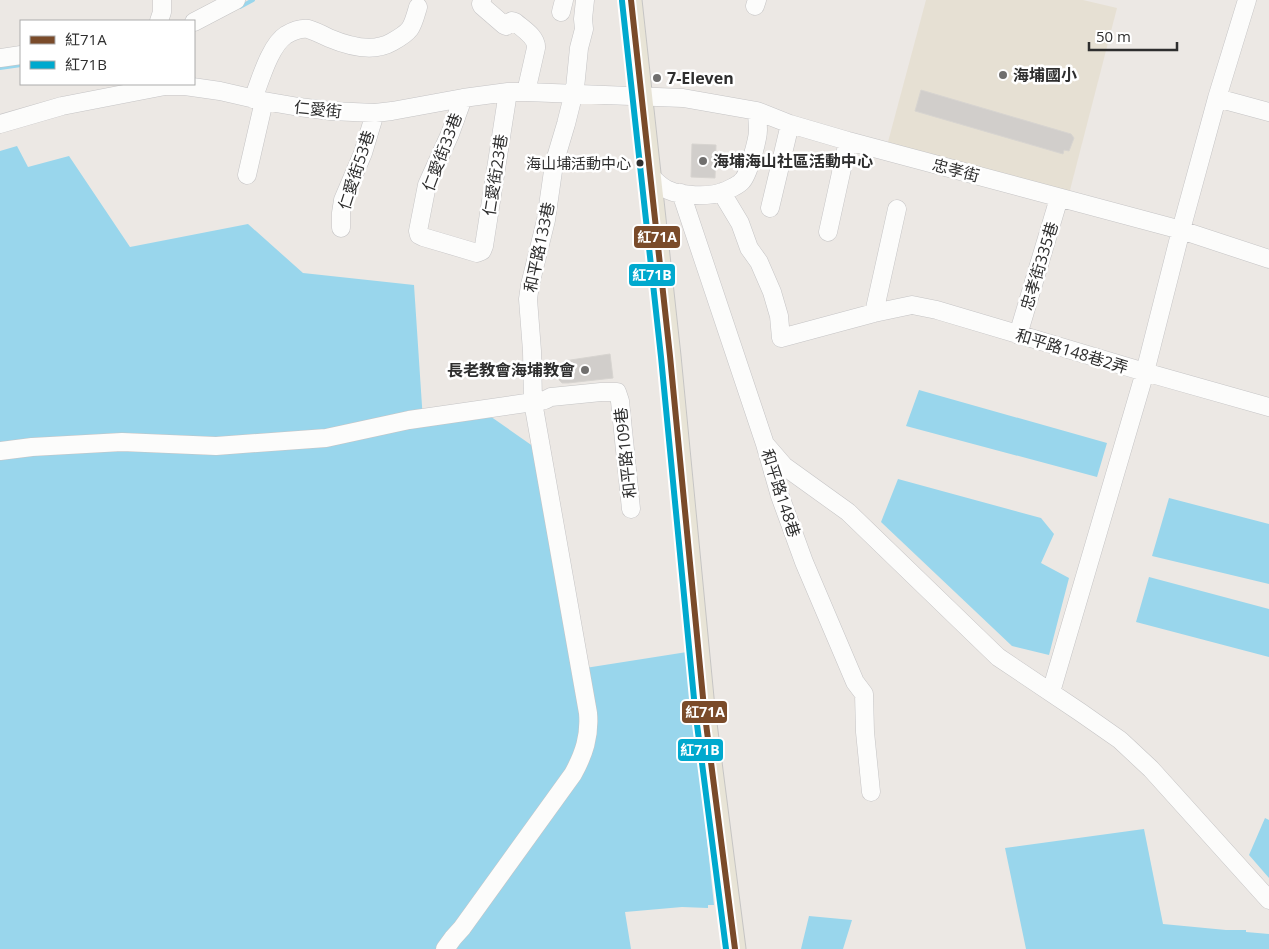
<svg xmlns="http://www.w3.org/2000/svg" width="1269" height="949" font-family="'Open Sans','Noto Sans TC',sans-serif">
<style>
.education{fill:#e6e0d3}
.water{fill:#99d6ec}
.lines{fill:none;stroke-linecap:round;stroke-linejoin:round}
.stream{stroke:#99d6ec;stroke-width:4}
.building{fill:#d1cecb;stroke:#d7d4d0}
.minor-casing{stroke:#c5c4c5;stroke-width:19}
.major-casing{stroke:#c6c5c4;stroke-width:23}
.minor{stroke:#fcfcfb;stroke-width:18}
.major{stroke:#e8e4d6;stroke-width:21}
.bus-1-casing{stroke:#fff;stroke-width:10}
.bus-2-casing{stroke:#fff;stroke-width:10}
.bus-1{stroke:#7a4b2a;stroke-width:6}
.bus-2{stroke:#00a9ce;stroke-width:6}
.poi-dot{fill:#706f6e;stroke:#fff;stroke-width:2}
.bus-dot{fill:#2e2e2e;stroke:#fff;stroke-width:2}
.labels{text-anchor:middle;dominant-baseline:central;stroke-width:5;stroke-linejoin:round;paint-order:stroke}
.bus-label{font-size:15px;fill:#2e2e2e;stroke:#fff;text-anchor:end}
.poi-label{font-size:16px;font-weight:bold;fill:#2e2e2e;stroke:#fff;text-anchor:start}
.street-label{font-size:16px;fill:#2e2e2e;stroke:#fff}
.line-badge{stroke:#fff;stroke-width:2}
.badge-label{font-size:14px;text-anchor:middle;font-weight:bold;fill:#fff}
</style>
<rect width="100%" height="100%" fill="#ece8e4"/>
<path class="education" d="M926 0H1083L1117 8 1069 194 888 142Z"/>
<path class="water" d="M17 146 28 167 69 156 130 247 248 224 303 273 414 285 423 421 487 414 537 449 579 669 687 652 714 905H708V908L682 907 625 912 631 949H0V151Z
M919 390 1107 443 1097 477 906 426Z
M898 479 1041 518 1054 534 1041 563 1069 578 1049 655 1012 646 881 522Z
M1169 498 1269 524V584L1152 556Z
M1149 577 1269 609V657L1136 622Z
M1265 818 1269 820V878L1249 855Z
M1144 829 1163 924 1226 930H1246V932L1269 934V949H1026L1005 848Z
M809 916 852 920 843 949H801Z"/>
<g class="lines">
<path class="stream" d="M240 7 253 0
M0 68 21 65"/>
</g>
<path class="building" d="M921 90 1071 134 1074 138 1069 151 1064 150 1063 154 915 111Z
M692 144 716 145 715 178 691 177Z
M610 354 613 378 568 383H562L559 380 557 377 558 368 564 361Z"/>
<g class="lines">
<defs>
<path id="minor" d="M482 0 481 4 482 6 504 25 506 26 512 21 515 22C523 29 537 37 536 48L526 92
M755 6 757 0
M561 12 564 0
M159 21 162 12V0
M194 22 236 0
M0 58 21 55
M463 98 450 134 427 185 418 231 419 235 423 237 477 253 482 251 484 246 508 92
M1217 98 1269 112
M253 99C260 81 270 45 286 35 293 31 300 28 308 29 315 31 323 35 329 38 348 46 373 53 392 42 412 31 412 28 418 7
M0 124 62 106 165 86H185L220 91 264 101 299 107 331 111 375 113 392 111 463 98 508 92H526L683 98 757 111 790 124 848 141 1181 230 1269 259
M247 175 264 101
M650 176C656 181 661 187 668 190 681 196 709 197 722 192 726 191 739 185 742 181 748 176 758 139 758 130 758 124 757 118 757 111
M681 193 765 444 780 496 804 562 855 682 864 694 865 732 871 792
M722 193 740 223 749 248 759 262 772 292 779 316 781 338 874 313 912 305 937 310 1145 372 1269 407
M770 208 790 124
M341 228V213L343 200 363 153 375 113
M828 232 848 141
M874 313 897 209
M1018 335 1059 198
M765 444 784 466 848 512 998 657 1080 712 1120 740 1151 769 1269 900
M0 451 32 447 122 442 216 446 326 438 409 420 533 402 545 400 551 397 601 392H617L620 401 631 509
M1051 692 1145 372 1181 230 1217 98 1247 0
M445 949 453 938 462 928 573 774C584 754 590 736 588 713L533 402 532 351 528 299 530 285 546 220 554 164 566 124 575 88 579 48 584 29 583 19 585 0"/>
<path id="major" d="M631 0 670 356 704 708 735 949"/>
</defs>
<use href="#minor" class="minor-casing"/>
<use href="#major" class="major-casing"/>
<use href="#minor" class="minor"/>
<use href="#major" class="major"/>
<defs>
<path id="bus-1" d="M631 0 670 356 704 708 735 949"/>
<path id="bus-2" d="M622 1 661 357 695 709 726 949"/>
</defs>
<use href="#bus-1" class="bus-1-casing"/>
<use href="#bus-2" class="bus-2-casing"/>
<use href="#bus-1" class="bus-1"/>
<use href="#bus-2" class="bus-2"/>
</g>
<g class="poi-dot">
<circle cx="1003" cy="75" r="5"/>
<circle cx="657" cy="78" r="5"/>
<circle cx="703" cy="161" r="5"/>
<circle cx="585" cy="370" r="5"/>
</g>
<circle class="bus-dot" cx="640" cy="163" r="4.5"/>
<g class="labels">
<g class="bus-label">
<text x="631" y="163">海山埔活動中心</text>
</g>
<g class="poi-label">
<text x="1013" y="75">海埔國小</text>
<text x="667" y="78">7-Eleven</text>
<text x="713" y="161">海埔海山社區活動中心</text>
<text x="575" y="370" text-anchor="end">長老教會海埔教會</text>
</g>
<g class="street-label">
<text transform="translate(318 109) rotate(6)">仁愛街</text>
<text transform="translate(442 152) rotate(-69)">仁愛街33巷</text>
<text transform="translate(356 170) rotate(-72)">仁愛街53巷</text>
<text transform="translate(956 170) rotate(15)">忠孝街</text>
<text transform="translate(495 175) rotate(-81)">仁愛街23巷</text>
<text transform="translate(539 247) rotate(-78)">和平路133巷</text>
<text transform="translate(1039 266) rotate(-73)">忠孝街335巷</text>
<text transform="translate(1072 351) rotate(17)">和平路148巷2弄</text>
<text transform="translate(625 453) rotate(-96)">和平路109巷</text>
<text transform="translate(781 493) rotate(72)">和平路148巷</text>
</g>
</g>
<g class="line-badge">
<rect x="633" y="225" width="48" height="24" rx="5" fill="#7a4b2a"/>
<rect x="628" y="263" width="48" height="24" rx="5" fill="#00a9ce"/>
<rect x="681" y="700" width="47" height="24" rx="5" fill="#7a4b2a"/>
<rect x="677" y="738" width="47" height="24" rx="5" fill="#00a9ce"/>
</g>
<g class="badge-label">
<text x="657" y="242">紅71A</text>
<text x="652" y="280">紅71B</text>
<text x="705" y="717">紅71A</text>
<text x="700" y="755">紅71B</text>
</g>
<rect x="20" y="20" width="175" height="65" fill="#ffffff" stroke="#ababab"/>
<rect x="30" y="36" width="25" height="8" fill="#7a4b2a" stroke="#ababab"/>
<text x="65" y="45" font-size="15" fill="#2e2e2e">紅71A</text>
<rect x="30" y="61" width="25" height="8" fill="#00a9ce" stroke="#ababab"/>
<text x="65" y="70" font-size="15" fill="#2e2e2e">紅71B</text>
<path d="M1089 42v8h88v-8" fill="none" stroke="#2e2e2e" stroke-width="2.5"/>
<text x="1096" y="42" font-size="15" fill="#2e2e2e" stroke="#ffffff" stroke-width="4" paint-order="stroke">50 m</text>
</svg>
